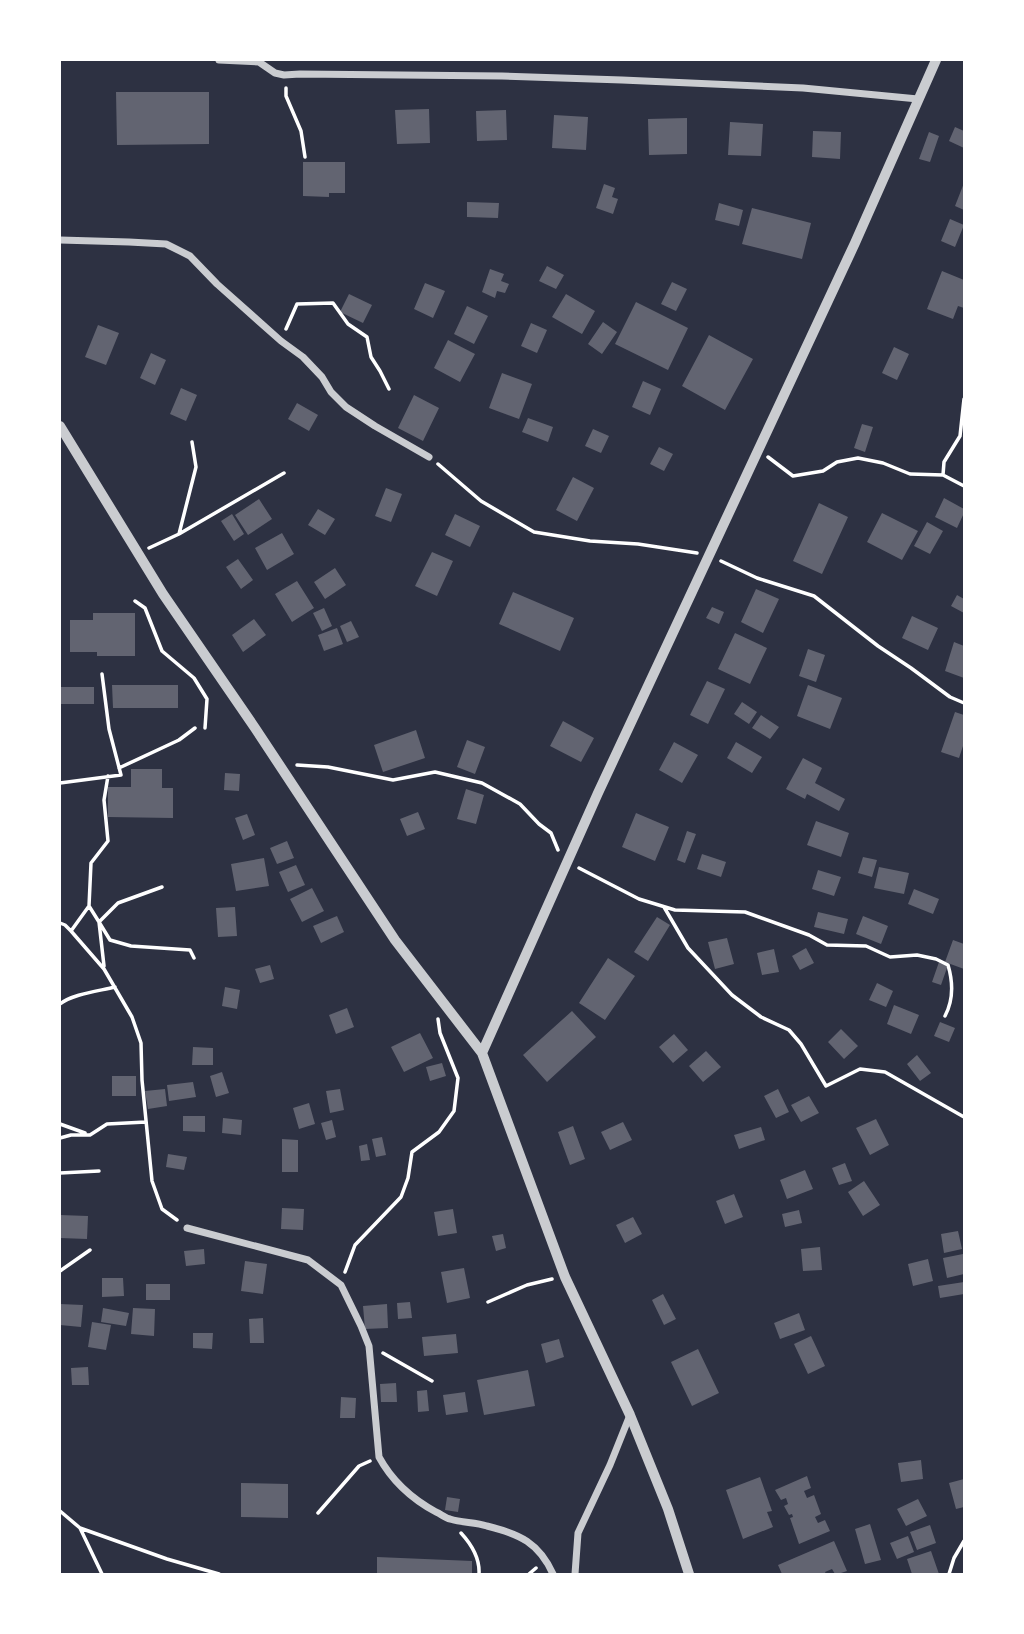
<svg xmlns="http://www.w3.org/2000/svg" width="1024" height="1634" font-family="Mulish,sans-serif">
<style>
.building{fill:#626471}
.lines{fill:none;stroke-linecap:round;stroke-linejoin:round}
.path{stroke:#fff;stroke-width:3.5}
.minor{stroke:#caccd0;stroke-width:7}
.tertiary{stroke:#caccd0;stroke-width:10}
</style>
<rect width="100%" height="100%" fill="#2d3142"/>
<path class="building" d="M116 92H209V144L117 145Z
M429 109 430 143 397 144 395 110Z
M506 110 507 140 477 141 476 111Z
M554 115 588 117 586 150 552 148Z
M687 118V154L649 155 648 119Z
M730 122 763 124 761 156 728 155Z
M955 127 964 131V148L949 141Z
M813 131 841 132 840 159 812 157Z
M929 132 939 136 930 162 919 159Z
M303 162H345V193H329V197L303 196Z
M964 183V210L955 206Z
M604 184 615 188 612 197 618 199 613 214 596 208Z
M467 202 499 203 498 218 467 217Z
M719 203 743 210 739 226 715 220Z
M752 208 811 223 802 259 742 244Z
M950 219 964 225 955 247 941 241Z
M547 266 564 275 556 289 539 281Z
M490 269 504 274 501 281 509 284 505 293 497 291 495 298 482 292Z
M942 271 964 280 963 295 964 308 958 306 953 319 927 309Z
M672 282 687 289 676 311 661 304Z
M425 283 445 291 433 318 414 309Z
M349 294 372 305 363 323 340 312Z
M566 294 595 311 582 334 552 317Z
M636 302 688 328 668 370 615 344Z
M467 306 488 316 474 344 454 334Z
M603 322 617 332 602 354 588 344Z
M531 323 547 330 537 353 521 346Z
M98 325 119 333 106 365 85 357Z
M709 335 753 359 725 410 682 386Z
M448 340 475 354 460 382 434 368Z
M894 347 909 354 897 380 882 373Z
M151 353 166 360 155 385 140 378Z
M502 373 532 384 519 419 489 408Z
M643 381 661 389 650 415 632 407Z
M181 388 197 395 186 421 170 414Z
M414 395 439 408 423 441 398 428Z
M297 403 318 415 309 431 288 419Z
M528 418 553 427 548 442 522 432Z
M862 424 873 427 865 452 854 448Z
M593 429 609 436 601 453 585 446Z
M659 447 673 454 664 471 650 464Z
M573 477 594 488 577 521 556 510Z
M386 488 402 494 391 522 375 516Z
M944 498 964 509V513L957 528 935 517Z
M259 499 272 519 248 535 235 515Z
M819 503 848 517 822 574 793 561Z
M318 509 335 519 325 535 308 525Z
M882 513 918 531 902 560 867 542Z
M232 514 244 534 234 541 221 521Z
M455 514 480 526 470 547 445 535Z
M927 522 943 531 930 554 914 546Z
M282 533 294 554 267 570 255 548Z
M432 552 453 561 437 596 415 586Z
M238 559 253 580 241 589 226 567Z
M335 568 346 585 325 599 314 582Z
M297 581 314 608 292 622 275 594Z
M756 589 779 599 763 633 741 622Z
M513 592 574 618 560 651 499 624Z
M957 595 964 599V613L951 606Z
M712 607 724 612 719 624 706 618Z
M324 608 332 626 322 631 313 613Z
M93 613H135V656H97V652H70V620H93Z
M912 616 938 628 928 650 902 638Z
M254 619 266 635 243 652 232 635Z
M351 621 359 637 347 642 340 626Z
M337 628 343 644 324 651 318 635Z
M735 633 767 648 750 684 718 669Z
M954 642 964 646V678L945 671Z
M808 649 825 655 816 682 799 676Z
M707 681 725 689 708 724 690 715Z
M112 685H178V708H113Z
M808 685 842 698 830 729 797 716Z
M60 687H94V704H60Z
M742 702 757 712 749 724 734 714Z
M955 712 964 715V743L959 758 941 752Z
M761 715 779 727 770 739 752 728Z
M563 721 594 738 581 762 550 746Z
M416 730 425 758 383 772 374 745Z
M467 740 485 747 475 774 457 767Z
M674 742 698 755 682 783 659 770Z
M736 742 762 757 752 773 727 758Z
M803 758 822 768 815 783 845 799 839 811 807 794 805 799 786 789Z
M131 769H162V788H173V818L108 817V787H131Z
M225 773 240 774 239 791 224 790Z
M466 789 484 795 476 824 457 819Z
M418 812 425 829 407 836 400 819Z
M636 813 669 827 655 861 622 847Z
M247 814 255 835 243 840 235 818Z
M816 821 849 833 841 857 807 845Z
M687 831 696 834 685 863 677 860Z
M287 841 294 858 277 864 270 848Z
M702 854 726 862 721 877 697 869Z
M863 857 877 860 872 877 858 873Z
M264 858 269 886 236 891 231 864Z
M296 865 305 885 288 892 279 872Z
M879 867 909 873 904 894 874 888Z
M818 870 841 877 834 896 812 889Z
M312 888 324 911 302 922 290 899Z
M914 889 939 899 933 914 908 904Z
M235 907 237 936 218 937 216 908Z
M818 912 848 919 844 934 814 927Z
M337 916 344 932 321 943 313 926Z
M863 916 888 926 881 944 856 934Z
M657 917 670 925 648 961 634 952Z
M727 938 734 964 715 969 708 942Z
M953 940 964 944V969L945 962Z
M806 948 814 963 800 970 792 956Z
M774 949 779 972 762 975 757 953Z
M608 958 635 976 605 1020 579 1003Z
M939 962 948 965 941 985 932 982Z
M270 965 274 979 260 983 255 969Z
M877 983 893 991 886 1007 869 1000Z
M225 987 240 990 237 1009 222 1006Z
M894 1005 919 1015 911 1034 887 1024Z
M347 1008 354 1027 336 1034 329 1015Z
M572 1011 596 1037 547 1082 523 1055Z
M940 1022 955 1028 949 1042 934 1036Z
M841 1029 858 1046 844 1059 828 1042Z
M420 1033 433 1058 404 1072 391 1047Z
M674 1034 688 1050 673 1063 659 1047Z
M193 1047 213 1048V1065H192Z
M706 1051 721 1067 703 1082 689 1066Z
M917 1055 931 1073 920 1081 907 1064Z
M442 1063 446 1076 430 1081 426 1067Z
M222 1072 229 1093 216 1097 210 1076Z
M112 1076H136V1096H112Z
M193 1082 196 1097 169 1101 167 1085Z
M165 1089 167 1106 148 1109 145 1091Z
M340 1089 344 1110 330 1113 326 1091Z
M778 1089 789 1112 776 1118 764 1096Z
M809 1096 819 1113 801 1122 791 1105Z
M309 1103 315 1124 299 1129 293 1108Z
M183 1116H205V1132L183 1131Z
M223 1118 242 1120 241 1135 222 1133Z
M876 1119 889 1145 870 1155 856 1128Z
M332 1120 336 1137 326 1140 321 1123Z
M623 1122 632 1140 610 1150 601 1132Z
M573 1126 585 1159 570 1165 558 1132Z
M761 1127 765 1140 739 1149 734 1135Z
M382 1137 386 1155 376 1157 372 1139Z
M282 1139 298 1140V1172H282Z
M367 1144 370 1160 361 1161 359 1146Z
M168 1154 187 1157 184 1170 166 1167Z
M845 1163 852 1181 839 1185 832 1168Z
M805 1170 813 1189 787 1199 780 1180Z
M864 1181 880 1205 863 1216 848 1192Z
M734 1194 743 1217 725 1224 716 1201Z
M282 1208 304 1209 303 1230 281 1229Z
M453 1209 457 1233 438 1236 434 1212Z
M799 1210 802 1223 785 1227 782 1214Z
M60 1215 88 1216 87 1239 60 1238Z
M633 1217 642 1234 625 1243 616 1225Z
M958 1231 962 1249 944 1253 941 1234Z
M503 1234 506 1248 496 1251 492 1236Z
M820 1247 822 1270 803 1271 801 1249Z
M204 1249 205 1264 186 1266 184 1251Z
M963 1254 964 1274 947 1278 943 1258Z
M928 1259 933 1281 913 1286 908 1264Z
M245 1261 267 1264 263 1294 241 1291Z
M464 1268 470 1298 447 1303 441 1272Z
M102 1278H123L124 1296 102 1297Z
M964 1282V1294L940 1298 938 1286Z
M146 1284H170V1300H146Z
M663 1294 676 1319 664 1325 652 1300Z
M410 1302 412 1318 398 1319 397 1303Z
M60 1304 83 1305 81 1327 60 1325Z
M387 1304 388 1328 365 1329 363 1306Z
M103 1308 129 1313 126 1326 101 1322Z
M133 1308 155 1309 154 1336 131 1334Z
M799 1313 805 1330 780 1339 774 1323Z
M263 1318 264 1343H250L249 1319Z
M92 1322 111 1325 106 1350 88 1347Z
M193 1333H213L212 1349 193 1348Z
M456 1334 458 1353 424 1356 422 1337Z
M811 1336 825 1366 808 1374 794 1344Z
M559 1339 564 1357 546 1363 541 1344Z
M698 1349 719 1393 692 1406 671 1362Z
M88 1367 89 1385H72L71 1368Z
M528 1370 535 1406 484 1415 477 1380Z
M396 1383 397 1402H381L380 1384Z
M427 1390 429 1411 418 1412 417 1391Z
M465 1392 468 1412 446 1415 443 1395Z
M341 1397 356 1398 355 1418H340Z
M921 1460 923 1479 901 1482 898 1463Z
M807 1476 811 1488 804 1491 807 1498 814 1495 821 1514 815 1517 818 1523 825 1520 830 1531 799 1544 790 1518 793 1517 792 1514 789 1515 784 1506 788 1504 786 1498 781 1500 775 1490Z
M760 1477 772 1511 767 1512 773 1527 743 1539 726 1490Z
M964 1479V1507L956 1509 949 1483Z
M241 1483 288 1484V1518L241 1517Z
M447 1497 460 1499 458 1512 445 1510Z
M918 1499 927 1516 906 1526 897 1509Z
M870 1524 881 1560 865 1564 855 1529Z
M930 1525 936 1543 917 1550 910 1532Z
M908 1536 914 1552 897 1559 890 1543Z
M834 1541 847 1571 838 1574H835L832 1569 825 1572 826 1574H782L778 1565Z
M931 1551 939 1574H912L907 1559Z
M377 1557 472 1561V1574H377Z"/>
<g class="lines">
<path class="path" d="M286 88V96L301 131 305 157
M286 329 297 304 333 303 348 324 367 337 371 357 380 371 389 389
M768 457 793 476 823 471 837 462 858 458 883 463 910 474 943 475 964 486
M438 464 481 501 534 532 590 541 638 544 697 553
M943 475 944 462 960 436 964 399
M179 534 284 473
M149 548 179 534 196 467 192 442
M721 561 757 578 814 596 878 646 911 668 950 697 964 703
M135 601 145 608 162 651 194 678 207 699 205 728
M297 765 328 767 393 780 435 772 482 783 520 804 539 824 551 833 558 850
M119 768 179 740 195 728
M60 783 121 775 109 729 102 674
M579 868 639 899 675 910 745 912 809 935 827 945 866 946 890 957 917 955 936 959 948 965C953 982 953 1001 945 1016
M162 887 118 903 99 922 110 940 131 946 190 950 194 958
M89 906 99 922 104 966
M664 907 688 948 732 995 761 1017 789 1030 801 1044 826 1086 860 1069 885 1072 964 1117
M60 923 65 925 71 931 104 969 132 1017 141 1043 142 1080 152 1181 162 1209 177 1220
M71 931 89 906 91 863 108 841 104 800 108 776
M60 1004C72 994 99 991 115 987
M60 1124 85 1133
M60 1138 71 1135H90L107 1124 146 1122
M60 1173 99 1171
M60 1271 90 1250
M345 1272 355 1245 401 1197 408 1178 412 1152 439 1132 454 1111 458 1078 440 1033 438 1019
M488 1302 527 1285 552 1279
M383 1353 432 1381
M60 1511 80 1528 102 1574
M318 1513 359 1466 370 1461
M80 1528 167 1559 219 1574
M461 1533C472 1545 480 1558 479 1574
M529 1574 536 1568
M949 1574 954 1558 964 1541"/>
<path class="minor" d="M219 60 259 62 275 73 284 75 300 74 502 76 622 80 803 88 918 99
M60 240 129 242 166 244 190 256 217 284 281 341 303 357 322 377 331 392 346 407 375 426 429 457
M187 1228 308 1260 341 1285 361 1326 369 1346 379 1457C392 1481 412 1499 436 1512 441 1514 445 1518 450 1519 462 1523 475 1522 487 1526 520 1534 539 1543 553 1574
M575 1574 578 1533 610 1465 630 1415"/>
<path class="tertiary" d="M60 426 163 594 255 728 395 940 482 1053 565 1277 630 1415 668 1509 689 1574
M482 1053 598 793 855 243 936 60"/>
</g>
<rect width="1024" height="1634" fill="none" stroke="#ffffff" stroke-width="122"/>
</svg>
